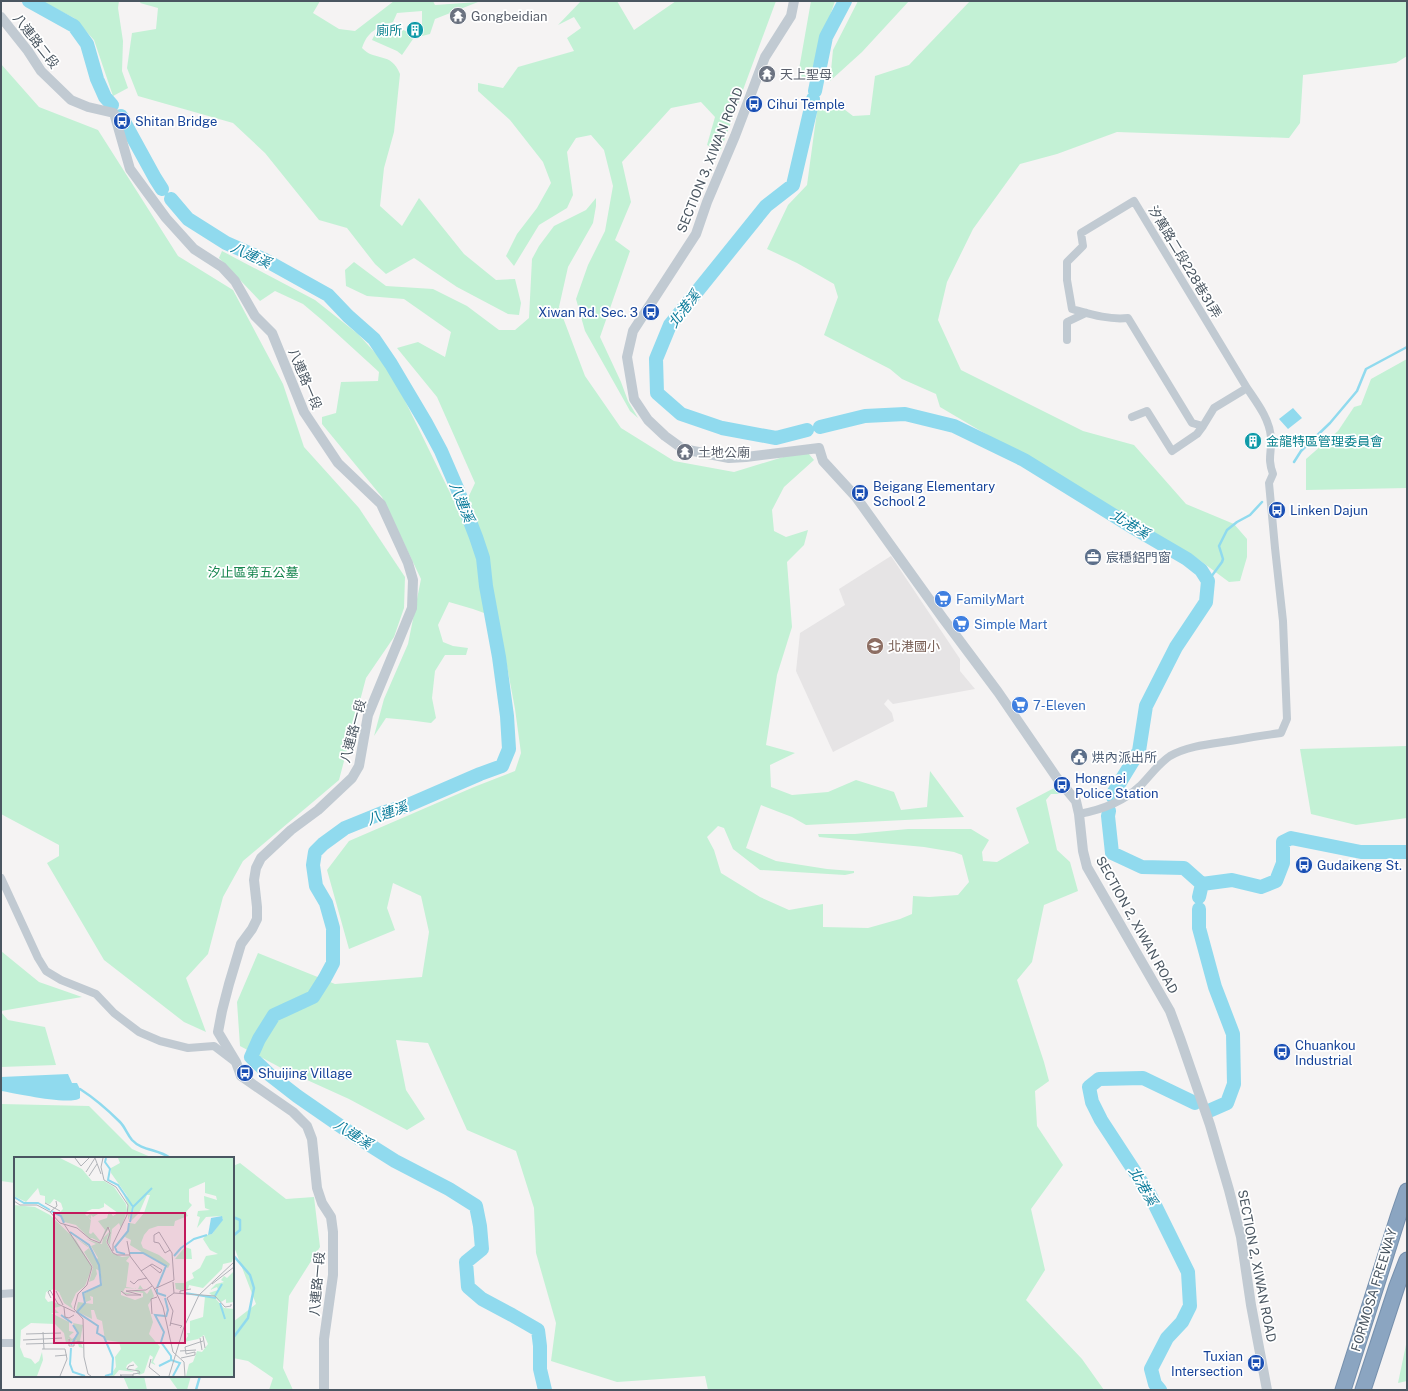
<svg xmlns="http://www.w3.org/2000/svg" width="1408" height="1391" font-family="'Public Sans','Noto Sans TC',sans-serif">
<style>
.education{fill:#e6e4e5}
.green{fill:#c3f1d5}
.water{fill:#90daee}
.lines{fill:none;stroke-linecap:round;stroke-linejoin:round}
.stream{stroke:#90daee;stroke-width:2.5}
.river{stroke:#90daee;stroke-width:14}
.motorway-casing{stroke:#7690ad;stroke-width:17}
.minor{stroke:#c1cad2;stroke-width:8}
.tertiary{stroke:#c1cad2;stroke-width:10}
.motorway{stroke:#8ba5c1;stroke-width:15}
.labels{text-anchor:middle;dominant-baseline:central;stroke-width:3.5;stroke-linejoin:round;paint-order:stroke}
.worship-label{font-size:13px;fill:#5b616d;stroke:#fff;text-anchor:start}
.culture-label{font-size:13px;fill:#0d838f;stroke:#fff;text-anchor:end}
.street-label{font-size:13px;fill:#4a5661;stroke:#fff}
.transit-label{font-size:13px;fill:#164399;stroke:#fff;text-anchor:start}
.service-label{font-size:13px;fill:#4e5e75;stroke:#fff;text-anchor:start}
.park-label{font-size:13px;fill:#17864f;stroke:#fff}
.shop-label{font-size:13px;fill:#366cbe;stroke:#fff;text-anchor:start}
.education-label{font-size:13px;fill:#785e54;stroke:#fff;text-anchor:start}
.water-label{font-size:14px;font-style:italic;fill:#0c7c9b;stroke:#fff}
.inset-river{fill:none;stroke:#90daee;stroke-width:2}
.inset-road{fill:none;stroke:#b1b4b9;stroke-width:1}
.view{fill:#c2185b;fill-opacity:0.15;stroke:#c2185b;stroke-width:2}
.inset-edge{fill:none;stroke:#4a5661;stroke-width:2}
</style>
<rect width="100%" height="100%" fill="#f5f3f3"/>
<path class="education" d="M891 556 960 659V671L975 689 893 704 888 699 884 704 892 713 894 721 833 752 796 671 800 633 845 605 839 589Z"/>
<path class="green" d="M41 1H119L118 8 123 41 122 71 128 88 113 96 94 40 74 18Z
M141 1H320L313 13 339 29 355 31 394 1H433L435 5 478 2 435 19 430 34 422 36V11L397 13 393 22C376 28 368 31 362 48 375 62 391 51 400 74L394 132 384 168 380 206 402 226 419 198 464 254 496 280 515 279 521 303 519 315 508 314 457 287 414 258 386 274 375 264 347 228 319 220 265 153 233 123 138 96 127 68 132 33 156 29 158 8 140 3Z
M581 1H617L634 30 676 1H776L720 152 707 145 715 117 701 102 671 108 622 162 631 202 615 240 630 251 600 337 621 382 628 401 638 418 630 411 625 402 585 331 576 299 588 265 605 231 613 186 604 150 591 135 576 138 567 152 573 195 567 208 539 225 514 266 506 256 517 234 537 208 551 183 543 162 510 120 478 91V83L503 88 518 67 574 51 567 38 581 28 574 17 558 25Z
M811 1H835L808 81 798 75Z
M858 1H909L862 52 830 81 833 50Z
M970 1H1407V56L1396 63 1303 75 1300 123 1289 138 1117 132 1057 154 1020 164 973 229 947 282 938 320 961 370 1083 431 1134 445 1186 504 1234 524 1247 539V557L1240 581 1229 582 1198 559 940 407 936 394 902 379 890 369 824 335 838 297 834 284 797 263 767 249 788 205 807 185 818 104 836 103 853 116 870 115 875 76 909 65Z
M391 28C401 28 408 30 413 39L402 55 397 51 372 40 376 32Z
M1 64 39 107 98 130 178 256 233 290 283 384 304 447 359 508 405 577 404 608 394 637 366 678 339 780 243 861 223 897 208 954 186 978 206 1032 184 1022 104 960 47 863 59 856V845L1 814Z
M596 198V206L593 223 568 267 559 307 585 376 621 428 674 461 734 472 793 454 808 453 814 460 784 487 772 510 774 531 786 537 808 530 804 545 787 562 792 627 777 675 766 745 795 753 770 765 771 787 792 795 828 792 856 780 894 792 901 810 927 807 930 771 964 817 806 825 792 817 761 805 746 848 776 861 827 869 852 871H854V873L845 875 760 870 733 849 724 828 718 826 707 837 714 850 721 873 760 897 789 910 823 904V927L868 928 900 919 912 914 913 896 929 897 958 895 969 882 962 855 954 852 924 847 819 837 818 834H855L908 829H971L989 840 982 852 983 861 997 862 1029 843 1016 808 1056 787 1059 794H1051L1046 800 1057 850 1070 862 1078 891 1044 905 1032 962 1017 980 1044 1062 1049 1081 1035 1091 1037 1126 1063 1165 1031 1209 1045 1270 1026 1300 1082 1359 1104 1390H708L705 1376 617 1382 551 1361 556 1323 536 1253 534 1208 516 1151 467 1130 428 1043 396 1040 406 1090 425 1119 407 1130 349 1099 285 1070 240 1046 237 1002 258 953 335 984 422 977 429 932 421 896 393 883 387 908 395 930 349 949 327 870 349 841 474 787 515 771 521 753 515 709 498 618 473 609 449 602 438 625 443 642 453 646 468 648 466 655H445L435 671 432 698 436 718 431 723 408 720 386 718 374 736 384 699 408 644 421 579 382 497 322 424V417L336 413 341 382 378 381 379 372 322 320 303 304 275 291 260 301 219 258 222 251 315 300 358 334 389 368 455 503 467 500 475 483 437 397 397 348 418 342 445 357 451 332 404 299 367 296 346 286 345 270 354 262 386 286 433 289 467 306 499 330H515L529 318 532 259 539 246 554 226 586 210Z
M1407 359V488L1306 490V459L1338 431 1354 407 1361 405 1371 379Z
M1407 738V818L1356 825 1311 814 1300 749 1406 746Z
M1 951 39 982 82 997 1 1011Z
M1 1012 8 1020 45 1027 56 1065 1 1067Z
M1 1104 89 1106 132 1149 153 1158H15V1183L1 1181Z
M240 1163 286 1199 314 1197 320 1247 289 1296 283 1368 293 1390H269L273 1378 248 1361 233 1358V1322L256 1304 233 1244V1166Z
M1407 1340V1381L1398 1383Z
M123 1376H144L147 1390H129Z
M168 1376H191L187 1390H178Z"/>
<path class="water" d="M1293 408 1302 418 1288 429 1279 419Z
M68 1074 72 1083H77L80 1089V1098C70 1106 15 1093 1 1091V1077Z"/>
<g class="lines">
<path class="stream" d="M1294 462 1301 451 1330 423 1357 391 1366 369 1407 347
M1208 581 1222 562 1223 559 1219 546 1227 530 1237 522 1250 515 1262 502
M80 1089C94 1098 108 1110 120 1122 125 1127 127 1134 132 1140 142 1151 159 1149 170 1158
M233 1217 240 1220V1230L233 1236
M233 1255 250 1275 254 1288 248 1318 233 1338
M196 1390 200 1376"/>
<path class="river" d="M29 1 74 26 87 44 97 79 105 97 112 105
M815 91 826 37 845 1
M121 116 155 178 162 189
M171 199 188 219 226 243 265 260 328 295 348 316 374 339 391 364 426 423 441 451 457 488 476 537 483 558 486 586 499 657 507 716 509 749 502 766 480 774 406 806 382 813 345 828 323 844 315 852 313 865 316 886 326 903 333 928V963L325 978 313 997 274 1015 259 1039 251 1057 270 1075 297 1096 349 1132 395 1161 449 1189 476 1206 480 1226 482 1249 466 1262 468 1287 482 1299 512 1315 538 1330 540 1346V1369L545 1390
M820 427 865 416 905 414 954 426 1024 460 1134 528 1187 559 1201 570 1208 581 1206 602 1176 647 1146 706 1139 751 1114 792 1113 797
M807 430 776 438 722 428 681 414 657 393 656 359 670 325 766 206 793 185 813 99
M1109 811 1108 816 1112 853 1142 867 1184 868 1202 884 1199 897
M1202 884 1232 880 1261 887 1276 881 1283 863V842L1291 838 1361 852H1407
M1199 909V928L1215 987 1233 1034 1234 1084 1227 1103 1211 1110
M1160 1390 1155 1384 1151 1369 1167 1338 1182 1322 1190 1306 1188 1272 1150 1195 1101 1120 1092 1102 1089 1087 1099 1079 1143 1078 1195 1103"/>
<defs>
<path id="motorway" d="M1343 1390 1398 1217 1407 1191
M1363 1390 1397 1286 1407 1260"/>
</defs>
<use href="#motorway" class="motorway-casing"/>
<path class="minor" d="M1067 340V322L1086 313
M1132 417 1147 411 1172 451 1197 434 1203 426
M1079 814C1101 810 1123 802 1140 786 1150 776 1158 764 1170 756 1187 746 1210 744 1230 741 1247 738 1264 735 1281 733L1287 719 1283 621 1275 548 1269 483 1273 474C1267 458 1272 453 1271 437 1269 418 1257 403 1247 388L1214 408 1203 426 1192 423 1128 318C1108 320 1090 314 1072 309L1067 280V262L1083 246 1081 233 1134 201 1247 388
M1 878 38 958 46 971 61 980 96 994 114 1013 139 1032 160 1041 188 1048 214 1046 235 1062
M1 1294 15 1293
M1 1343H15"/>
<path class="tertiary" d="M794 1 791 16 765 57 735 136 707 202 696 234 633 331 627 357 634 399 648 420 665 436 683 449 729 458 746 457 819 448 823 461 856 497 942 617 998 692 1057 778 1076 801 1079 814 1083 851 1087 867 1170 1011 1180 1038 1210 1125 1229 1190 1241 1237 1251 1305 1267 1390
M1 17 28 51 41 71 71 100 88 107 114 113 130 169 166 218 194 249 222 267 235 281 255 316 272 333 304 412 338 463 381 504 408 563 413 580 412 608 368 715 359 766 352 778 318 810 291 830 261 858 256 868 254 880 257 907V919L252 929 241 944 229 984 222 1011 218 1032 236 1062 241 1076 293 1112 307 1126 312 1139 317 1188 322 1203 331 1217 333 1232V1275L324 1339V1390"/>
<use href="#motorway" class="motorway"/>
</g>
<defs>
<symbol id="temple-disc" viewBox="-11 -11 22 22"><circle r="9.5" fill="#6b7280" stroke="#fff"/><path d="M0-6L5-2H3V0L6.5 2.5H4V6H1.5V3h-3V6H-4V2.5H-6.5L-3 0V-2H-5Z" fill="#fff"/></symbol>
<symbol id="building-disc" viewBox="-11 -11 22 22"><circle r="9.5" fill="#0f9aa8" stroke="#fff"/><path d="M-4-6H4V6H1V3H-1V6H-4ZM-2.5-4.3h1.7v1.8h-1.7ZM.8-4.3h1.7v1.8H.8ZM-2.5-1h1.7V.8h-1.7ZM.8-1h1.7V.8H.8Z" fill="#fff"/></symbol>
<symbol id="bus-disc" viewBox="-11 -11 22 22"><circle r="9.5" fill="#1a4fb4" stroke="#fff"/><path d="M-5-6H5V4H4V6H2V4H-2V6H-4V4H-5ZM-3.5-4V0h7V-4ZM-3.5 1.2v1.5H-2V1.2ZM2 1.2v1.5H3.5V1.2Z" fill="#fff"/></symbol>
<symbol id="office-disc" viewBox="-11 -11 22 22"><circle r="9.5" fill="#5c6f8a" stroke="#fff"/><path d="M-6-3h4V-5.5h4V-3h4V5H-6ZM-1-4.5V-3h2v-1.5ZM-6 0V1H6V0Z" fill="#fff"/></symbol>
<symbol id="supermarket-disc" viewBox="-11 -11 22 22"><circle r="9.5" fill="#3f7fe0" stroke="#fff"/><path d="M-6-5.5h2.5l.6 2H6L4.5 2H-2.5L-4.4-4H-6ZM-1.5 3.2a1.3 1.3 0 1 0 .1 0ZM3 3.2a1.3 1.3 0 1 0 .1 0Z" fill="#fff"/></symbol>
<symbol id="school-disc" viewBox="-11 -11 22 22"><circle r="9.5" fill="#8d6e63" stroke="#fff"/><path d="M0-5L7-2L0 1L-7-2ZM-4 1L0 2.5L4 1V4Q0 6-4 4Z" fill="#fff"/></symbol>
<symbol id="civic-disc" viewBox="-11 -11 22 22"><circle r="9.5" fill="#5c6f8a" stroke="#fff"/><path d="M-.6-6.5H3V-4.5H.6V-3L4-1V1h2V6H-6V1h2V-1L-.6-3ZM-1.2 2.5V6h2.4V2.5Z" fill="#fff"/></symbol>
</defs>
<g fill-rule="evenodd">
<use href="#temple-disc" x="448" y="6" width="20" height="20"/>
<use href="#building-disc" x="405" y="20" width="20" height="20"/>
<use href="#temple-disc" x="757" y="64" width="20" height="20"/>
<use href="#bus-disc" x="744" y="94" width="20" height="20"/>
<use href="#bus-disc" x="112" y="111" width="20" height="20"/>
<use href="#bus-disc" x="641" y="302" width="20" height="20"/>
<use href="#building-disc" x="1243" y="431" width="20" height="20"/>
<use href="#temple-disc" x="675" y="442" width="20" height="20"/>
<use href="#bus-disc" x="850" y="483" width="20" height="20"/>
<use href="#bus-disc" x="1267" y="500" width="20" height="20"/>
<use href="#office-disc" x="1083" y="547" width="20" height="20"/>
<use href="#supermarket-disc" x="933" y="589" width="20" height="20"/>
<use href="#supermarket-disc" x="951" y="614" width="20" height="20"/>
<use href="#school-disc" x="865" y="636" width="20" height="20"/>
<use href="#supermarket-disc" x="1010" y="695" width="20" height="20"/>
<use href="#civic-disc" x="1069" y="747" width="20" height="20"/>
<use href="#bus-disc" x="1052" y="775" width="20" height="20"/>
<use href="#bus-disc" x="1294" y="855" width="20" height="20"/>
<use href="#bus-disc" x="1272" y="1042" width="20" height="20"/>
<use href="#bus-disc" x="235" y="1063" width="20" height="20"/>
<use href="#bus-disc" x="1246" y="1353" width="20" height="20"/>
</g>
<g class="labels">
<g class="worship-label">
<text x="471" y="16">Gongbeidian</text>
<text x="780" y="74">天上聖母</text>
<text x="698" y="452">土地公廟</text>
</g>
<g class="culture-label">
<text x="402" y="30">廁所</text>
<text x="1266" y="441" text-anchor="start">金龍特區管理委員會</text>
</g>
<g class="street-label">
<text transform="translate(36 41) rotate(52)">八連路二段</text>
<text transform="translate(710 160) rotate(-68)">SECTION 3, XIWAN ROAD</text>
<text transform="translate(1185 262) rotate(59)">汐萬路二段228巷31弄</text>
<text transform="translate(305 379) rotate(67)">八連路一段</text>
<text transform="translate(353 731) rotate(-75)">八連路一段</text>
<text transform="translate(1137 925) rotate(61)">SECTION 2, XIWAN ROAD</text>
<text transform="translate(1257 1266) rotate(79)">SECTION 2, XIWAN ROAD</text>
<text transform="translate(317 1284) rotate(-85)">八連路一段</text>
<text transform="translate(1374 1290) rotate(-73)">FORMOSA FREEWAY</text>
</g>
<g class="transit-label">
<text x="767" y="104">Cihui Temple</text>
<text x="135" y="121">Shitan Bridge</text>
<text x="638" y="312" text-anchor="end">Xiwan Rd. Sec. 3</text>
<text x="873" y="486">Beigang Elementary<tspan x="873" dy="15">School 2</tspan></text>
<text x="1290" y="510">Linken Dajun</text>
<text x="1075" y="778">Hongnei<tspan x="1075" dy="15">Police Station</tspan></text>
<text x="1317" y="865">Gudaikeng St.</text>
<text x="1295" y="1045">Chuankou<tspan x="1295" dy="15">Industrial</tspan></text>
<text x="258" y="1073">Shuijing Village</text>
<text x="1243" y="1356" text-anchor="end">Tuxian<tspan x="1243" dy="15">Intersection</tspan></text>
</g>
<g class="service-label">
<text x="1106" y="557">宸穩鋁門窗</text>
<text x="1092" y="757">烘內派出所</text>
</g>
<g class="park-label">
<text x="253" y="572">汐止區第五公墓</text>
</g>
<g class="shop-label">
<text x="956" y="599">FamilyMart</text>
<text x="974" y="624">Simple Mart</text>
<text x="1033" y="705">7-Eleven</text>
</g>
<g class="education-label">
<text x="888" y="646">北港國小</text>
</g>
<g class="water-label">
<text transform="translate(251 255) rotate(25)">八連溪</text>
<text transform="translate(684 309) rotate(-53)">北港溪</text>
<text transform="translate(462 502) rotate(68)">八連溪</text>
<text transform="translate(1130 524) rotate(31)">北港溪</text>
<text transform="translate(387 813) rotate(-20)">八連溪</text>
<text transform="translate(353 1134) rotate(32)">八連溪</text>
<text transform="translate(1143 1186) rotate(60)">北港溪</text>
</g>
</g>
<g transform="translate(14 1157)">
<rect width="220" height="220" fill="#f5f3f3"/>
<path d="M0 1H46L68 12 78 24H90L100 30 112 47 113 54 107 71 105 66 98 72 96 88 93 84 96 70 88 81 91 73 84 64 93 61 95 54 99 59 104 56 90 46V50L85 52H78L70 56 73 59 78 55 84 57 79 60 77 58V62L74 60 77 63 75 76 77 77 79 75 88 86 78 81 76 82 62 68 50 65 47 58 37 53 45 56 49 52 47 46 40 42 36 47 31 46V39L26 38 24 31 12 45 0 39ZM104 1H220V98L218 105 209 107 208 112 189 131 175 128 174 132 166 133 162 132 161 126H170L180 121 178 116 186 111 192 99 204 97 196 93 189 82 192 78 198 77 209 62 207 59 192 60 183 71 186 60 183 59 184 54 196 53 191 51 190 39 203 43 202 39 191 36V25L175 32V45L178 48 172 55 174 59 161 64 160 69H144L135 72 130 78 127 86 129 91 145 98 156 107 154 111 116 88 117 83 111 80 116 66 121 67 130 56 136 38H133L125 56 117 64 120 51 114 42 119 53 114 63V48L109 36 114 40 97 16V11L106 6ZM0 48 21 50 36 58 62 83 78 110 71 129 62 136 57 147 59 152 50 146 45 135 40 132 32 135 31 141 34 145 38 144 48 149 40 151 45 156H37L55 165V174L60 175 55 179 58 182 64 178 59 166 69 168 66 184 69 191 65 190 63 183H58L57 187 54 181V187L52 186 50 176 41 167 17 166 7 173 6 190 10 200 17 202 21 207 25 204 28 195 29 203 23 219H0ZM95 75 92 85 98 96 108 100 116 99 112 104 115 106 112 130 124 132 126 128 129 132 111 131 109 135 119 137H110L107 133V138L121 143 129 140V136L116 134H130L133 137 137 131 140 139 134 148 139 165 135 177 146 190 139 205 142 208 137 206 139 200 136 198 130 216 125 218 121 212 124 210 119 204 113 208 112 211 120 215 105 213 100 219H96L102 210 101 200 107 192 105 185 91 183 88 164 83 162 80 153H77L78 162 62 154 64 145 79 147V140L76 139 77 143 72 145 70 137 88 126 86 114 82 112 83 117 80 123 75 125 79 110 70 95 75 91 60 80 73 88 82 103 84 101 77 89 82 87 72 82 88 87 89 81ZM171 90 177 92 178 102H161ZM220 114V145L212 146V142L207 145 195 136 204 133 203 130 196 133 202 127 210 125 207 123 210 119 213 121ZM191 140H200L210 151 220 152V219H172L175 207 179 205 183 194 188 195 194 187 190 178 184 182 170 185 174 179 173 176H176V164L189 160Z" fill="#c3f1d5"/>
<path d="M208 59 209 63 198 77 194 78 197 61Z" fill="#90daee"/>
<path class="inset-river" d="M92 1 91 5 96 12 94 23 104 28 119 50 116 65M0 40 10 46H24L36 53M119 50 138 31M37 54 47 59 50 66M56 75 75 88 85 108 87 128 69 136 71 146 63 155 84 169 83 176 90 180 99 201 98 217 91 219M116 96H129L152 109 143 131M111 97 103 95 101 90 114 74 115 66M160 99 167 91 180 82 193 78M143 132V136L152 139M171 136 202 141M201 139 208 127M151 141 154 153 152 160M206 146 211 162M47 158 58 166M151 159 141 158 150 175 147 185 157 199V203L166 206 159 219M57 188 64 176 59 168M57 191 56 207 59 215 71 219M145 209 157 203"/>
<path class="inset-road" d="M61 1 67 9 75 1M81 1 87 17M89 1 87 10 90 23 102 30 114 48 113 58 99 87V94M72 15 81 1M75 19 83 7M0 44 6 48H23L36 55 46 66 63 71 76 82 86 86 94 70 96 76 93 85 99 96 103 98M31 46 46 54M36 55 43 49 42 44M50 67 78 110 73 128 64 137 60 152 69 162 70 200 74 217 77 219M113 84 116 99 140 131 149 150 159 195 170 205 171 219M103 98H116M136 108 146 116M127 114 138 107 148 113 146 116M116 124 120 127 124 123 133 121M198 127 220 110M140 132 160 123 158 96 156 93 151 96 145 86 140 85V78L145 75 156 93M42 134 49 148M107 134 112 138H127L112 134 132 133 138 129M160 136 201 139 211 150 217 149V147M166 137V134L177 132M37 141 34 135 36 133 44 147 61 155M50 150 51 160 55 161 60 158M138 157 137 142 143 140M156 166 168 169 166 171M156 169 159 154 153 141 160 136 159 125M29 175 30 192M12 177 47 176M189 179 191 191M186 181 188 193M55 182V189H60V184L70 185M9 183 48 181M12 187 46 186M28 192H51L53 202 46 219M166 194 182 193M41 199 53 198M167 201 181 198V195L172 197 171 190 189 184M137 202 135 210 146 219M108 219 106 218H119M119 219V217L126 216 125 214 113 212 115 209 120 208M155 219 170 170 185 138 220 105"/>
<path class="view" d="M40 56H171V186H40Z"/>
<rect width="220" height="220" class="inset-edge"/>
</g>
<rect width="1408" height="1391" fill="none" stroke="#4a5661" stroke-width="4"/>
</svg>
